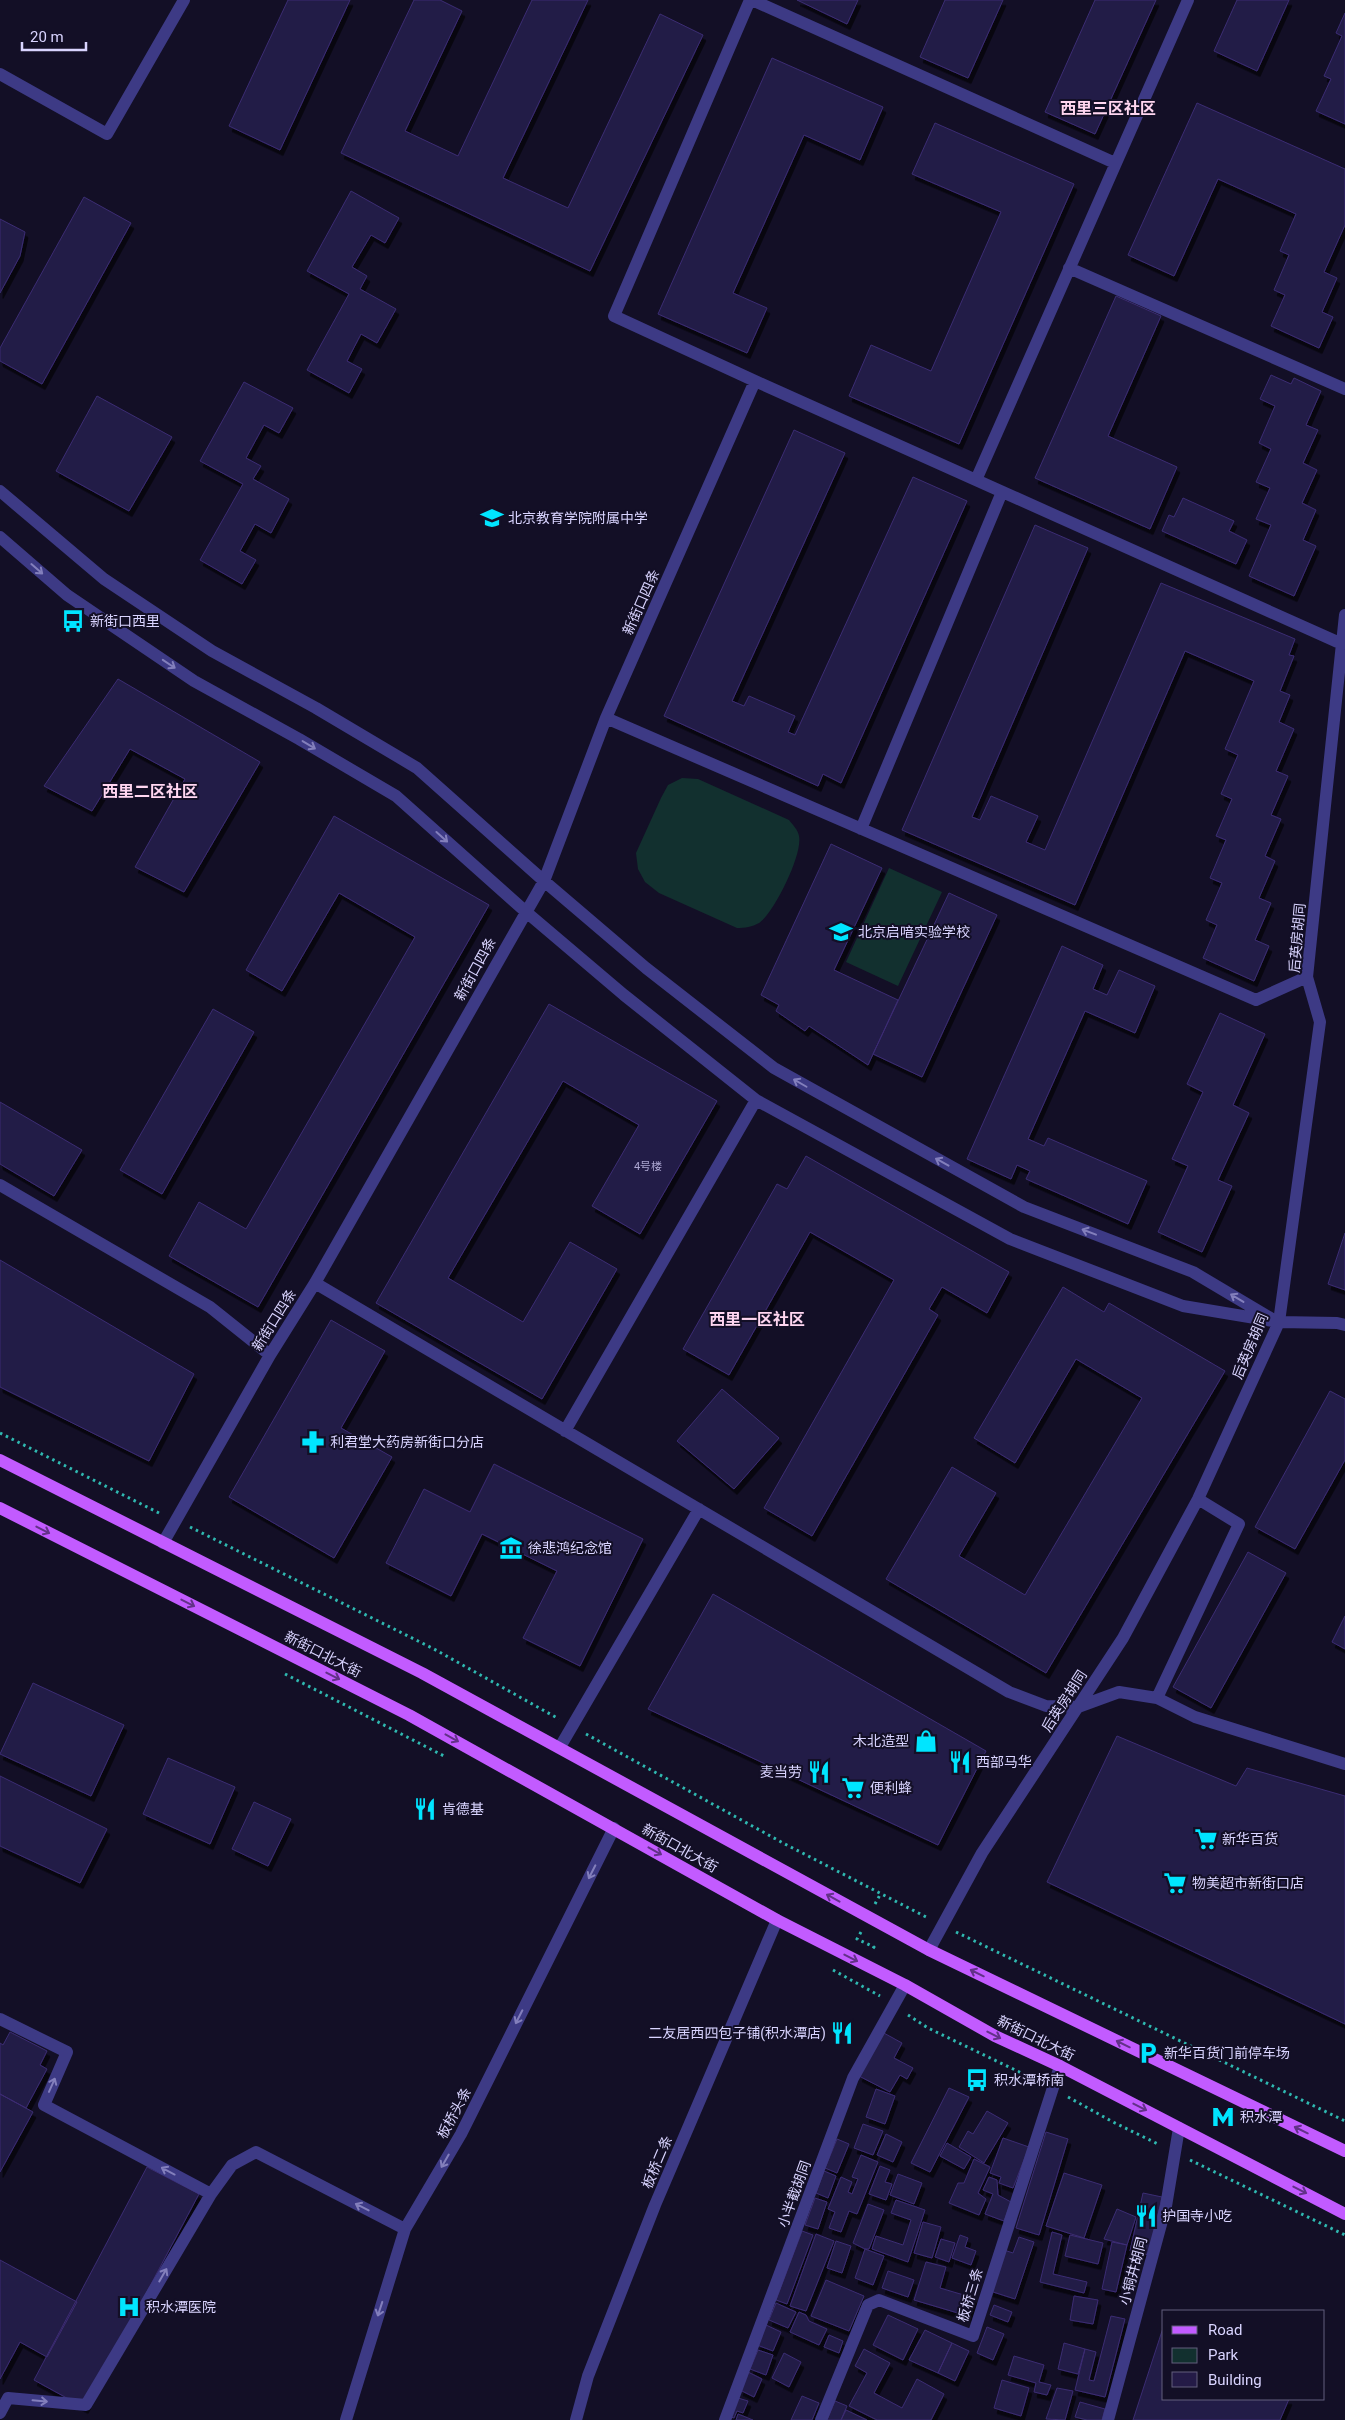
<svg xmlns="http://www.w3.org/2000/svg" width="1345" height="2420" font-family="Roboto,'Noto Sans SC',sans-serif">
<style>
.green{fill:#12302f}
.building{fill:#241b47;stroke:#3b2d73;filter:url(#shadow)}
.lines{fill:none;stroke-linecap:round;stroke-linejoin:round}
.path{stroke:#2fb8b0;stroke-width:3;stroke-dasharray:2.5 4;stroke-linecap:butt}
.minor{stroke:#3d3a85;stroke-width:12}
.major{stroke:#c25bff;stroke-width:12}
.oneway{stroke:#837fbc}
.oneway2{stroke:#623188}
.labels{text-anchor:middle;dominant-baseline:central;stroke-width:4;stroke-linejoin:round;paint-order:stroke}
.number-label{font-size:11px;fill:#aca6d1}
.poi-label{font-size:14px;fill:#d9d4ff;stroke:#130f26;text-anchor:start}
.street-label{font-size:14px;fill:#d9d4ff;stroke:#130f26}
.quarter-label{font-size:16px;font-weight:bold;fill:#ffd6f0;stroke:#130f26}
</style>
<defs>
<filter id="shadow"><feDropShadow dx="3" dy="5.5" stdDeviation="0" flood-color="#0009"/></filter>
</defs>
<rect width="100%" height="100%" fill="#130f26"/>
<path class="green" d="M682 778 698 779 789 820C793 825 798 830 799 836 803 854 774 913 759 923 752 927 745 928 737 928L659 893 645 882 638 869 636 853 661 798 668 785Z
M889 868 942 892 898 986 846 962Z"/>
<path class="building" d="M288 0H350L280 150 229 126Z
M414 0H440L462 11 405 131 458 156 532 0H588L503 178 568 208 660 14 703 35 590 271 341 153Z
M797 0H858L847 24Z
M945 0H1003L968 78 920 57Z
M1095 0H1156L1095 134 1045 112Z
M1237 0H1289L1257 71 1214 51Z
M1345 13V124L1316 111 1331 79 1324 76 1342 36 1336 33Z
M772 58 883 107 860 160 804 135 733 293 767 308 747 353 658 314Z
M1197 103 1345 169V225L1324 272 1337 278 1322 312 1333 317 1319 348 1271 326 1285 295 1274 290 1289 255 1280 251 1296 214 1218 179 1174 276 1128 255Z
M935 123 1074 184 959 444 849 396 871 345 931 371 1001 212 912 174Z
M351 191 399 218 385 243 371 235 352 267 367 276 360 289 396 309 377 343 361 334 347 361 362 369 349 393 307 370 349 294 307 271Z
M84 197 131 223 42 384 0 361V348Z
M0 219 25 232 20 256 0 293Z
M1116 296 1161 316 1108 436 1177 467 1150 529 1035 478Z
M1271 375 1291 384 1294 378 1321 391 1306 425 1318 430 1303 463 1317 470 1302 503 1316 510 1303 540 1316 546 1294 596 1249 576 1271 525 1256 519 1270 488 1256 482 1271 449 1259 443 1275 406 1260 399Z
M244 382 293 408 279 433 264 425 246 458 261 466 253 479 289 499 271 533 255 524 240 551 256 560 242 584 200 560 243 484 200 461Z
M97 396 172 437 129 511 56 471Z
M794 430 845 453 732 701 744 706 749 696 795 716 788 732 795 735 913 477 967 501 841 783 823 774 818 786 664 716Z
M1183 498 1234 521 1229 531 1247 540 1236 564 1162 531 1169 515 1174 517Z
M1035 525 1088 548 972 817 980 820 991 796 1038 816 1026 842 1045 850 1161 583 1295 639 1289 655 1294 656 1280 691 1290 695 1279 722 1294 729 1276 771 1288 776 1271 815 1281 819 1265 856 1275 861 1259 898 1271 903 1255 940 1269 946 1254 981 1203 958 1217 925 1206 920 1222 883 1210 878 1226 840 1216 836 1232 799 1221 794 1238 755 1225 749 1254 681 1185 651 1075 905 902 830Z
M118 679 260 762 184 892 135 867 185 779 130 749 92 811 44 786Z
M334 816 489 905 258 1307 169 1256 199 1202 246 1229 415 937 339 893 282 991 246 970Z
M831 844 882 868 834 970 898 1000 868 1065 809 1026 805 1031 776 1011 779 1005 761 995Z
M949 893 997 915 922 1077 873 1054Z
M1062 946 1103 965 1093 989 1107 995 1119 970 1155 986 1135 1033 1085 1011 1028 1139 1044 1146 1048 1138 1147 1181 1128 1224 1026 1179 1030 1171 1017 1165 1011 1179 967 1159Z
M549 1004 717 1101 640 1234 592 1206 639 1125 563 1081 448 1278 523 1322 570 1242 617 1269 542 1399 376 1303Z
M213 1009 254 1032 162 1194 120 1170Z
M1220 1013 1265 1034 1233 1105 1249 1113 1218 1180 1232 1186 1202 1252 1158 1232 1188 1166 1172 1159 1203 1092 1187 1084Z
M0 1102 82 1150 54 1196 0 1164Z
M806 1156 1009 1272 987 1313 942 1287 929 1309 938 1315 812 1536 764 1508 894 1280 810 1232 729 1375 683 1349 777 1184 787 1189Z
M1345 1233V1290L1328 1284Z
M0 1260 194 1374 149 1461 0 1387Z
M1063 1287 1104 1312 1109 1303 1225 1371 1046 1673 886 1579 952 1467 996 1493 959 1556 1025 1595 1142 1398 1076 1359 1015 1463 974 1438Z
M331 1320 385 1351 341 1428 392 1457 334 1558 229 1497Z
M722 1389 779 1438 734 1489 677 1441Z
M1330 1391 1345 1399V1460L1295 1549 1255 1527Z
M494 1464 643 1539 580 1666 523 1638 557 1571 482 1534 451 1596 386 1563 424 1489 470 1512Z
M1248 1552 1286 1573 1211 1708 1173 1687Z
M713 1594 986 1751 938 1845 648 1709Z
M1345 1616V1649L1332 1642Z
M33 1683 124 1725 91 1796 0 1754Z
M1117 1736 1236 1786 1247 1768 1345 1796V2024L1047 1882Z
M168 1758 235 1787 210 1844 143 1814Z
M0 1776 107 1829 80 1883 0 1846Z
M254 1802 291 1819 268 1866 232 1849Z
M10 2032 47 2051 40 2065 47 2069 26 2108 0 2094V2043L3 2045Z
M882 2032 902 2043 894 2058 913 2068 907 2079 900 2075 890 2092 859 2076Z
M949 2088 969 2097 930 2172 911 2163Z
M876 2089 895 2096 885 2124 866 2117Z
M0 2094 33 2112 0 2172Z
M987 2111 1008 2123 984 2163 959 2147 968 2131 973 2134Z
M863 2124 883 2131 873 2155 854 2148Z
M1046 2132 1068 2139 1039 2235 1016 2228Z
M886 2134 902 2142 893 2162 877 2155Z
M1003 2138 1029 2147 1013 2188 999 2183 1001 2177 990 2173Z
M837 2139 849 2144 837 2173 825 2168Z
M947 2143 971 2157 964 2169 940 2156Z
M861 2155 878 2162 857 2214 849 2211 841 2232 829 2228 835 2212 828 2209 841 2177 852 2182 848 2192 852 2194 858 2179 852 2177Z
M974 2159 990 2167 978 2193 986 2199 979 2215 949 2203 958 2183H964Z
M880 2166 890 2170 885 2182 892 2184 886 2200 869 2194Z
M147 2167 199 2194 85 2408 34 2380Z
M824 2171 836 2176 828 2198 816 2193Z
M1064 2173 1102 2185 1084 2238 1046 2226Z
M898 2174 922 2183 914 2204 890 2195Z
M989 2177 997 2180 998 2195 1011 2202 1004 2221 985 2214 993 2194 983 2190Z
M1143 2193 1162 2197 1149 2255 1130 2251Z
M815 2198 827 2202 818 2229 805 2225Z
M896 2200 925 2210 908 2262 872 2249 876 2236 903 2245 911 2220 891 2213Z
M868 2204 884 2210 869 2249H865L853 2243Z
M1117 2209 1136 2217 1127 2245 1104 2239Z
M923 2222 941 2227 932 2258 914 2253Z
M802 2231 813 2235 787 2304 776 2300Z
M1052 2232 1062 2235 1053 2274 1087 2282 1084 2293 1040 2282Z
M816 2234 834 2241 806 2311 790 2306Z
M960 2235 968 2238 965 2247 976 2251 971 2265 952 2258Z
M1070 2235 1103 2243 1098 2264 1065 2256Z
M1019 2237 1034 2242 1015 2299 990 2291 1004 2250 1013 2253Z
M941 2239 955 2243 949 2262 935 2257Z
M836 2241 851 2246 842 2273 827 2268Z
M1112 2242 1127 2245 1116 2292 1102 2289Z
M865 2249 884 2256 873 2285 855 2278Z
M0 2260 77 2302 47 2357 20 2342 0 2379Z
M926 2262 946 2267 940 2288 974 2298 968 2316 914 2300Z
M888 2271 914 2280 908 2297 882 2288Z
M826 2280 864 2296 849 2331 811 2316Z
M1074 2296 1098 2300 1093 2324 1070 2320Z
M776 2303 796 2312 788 2328 769 2320Z
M994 2305 1012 2312 1008 2322 990 2315Z
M799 2312 806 2315 809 2321 827 2329 819 2345 790 2332Z
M888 2315 918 2329 903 2360 873 2345Z
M1111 2316 1125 2319 1105 2397 1075 2390 1085 2349 1096 2352 1089 2380 1094 2381Z
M766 2325 781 2332 773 2351 757 2345Z
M1164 2325V2399H1289L1280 2420H1133Z
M987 2327 1004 2334 993 2360 977 2353Z
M925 2330 952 2343 938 2373 909 2360Z
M829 2335 843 2341 839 2353 824 2347Z
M952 2343 969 2351 955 2381 938 2373Z
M1064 2343 1085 2349 1078 2374 1058 2369Z
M864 2349 890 2363 874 2393 902 2408 917 2379 944 2394 931 2420H877L849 2406 867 2373 855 2366Z
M758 2350 773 2355 766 2375 750 2369Z
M784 2353 801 2362 789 2387 772 2378Z
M1014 2356 1044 2365 1039 2382 1051 2385 1047 2395 1034 2392 1036 2383 1008 2375Z
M748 2372 762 2379 754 2397 740 2390Z
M1002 2380 1029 2388 1021 2416 994 2408Z
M1057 2388 1073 2391 1065 2420 1046 2419Z
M802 2396 819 2403 812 2420H791Z
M738 2398 748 2401 743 2413 737 2411 734 2418 731 2417Z
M835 2401 847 2406 841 2420H827Z
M1080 2402 1105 2409 1102 2420H1087L1075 2417Z
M846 2410 867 2420H841Z
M738 2414 753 2420H736Z"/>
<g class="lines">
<path class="path" d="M0 1433 161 1514
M190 1527 434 1649 559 1719
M285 1674 444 1756
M586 1734 783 1843 928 1918
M875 1904 881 1893
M861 1932 857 1939 874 1947 871 1951
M956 1932 1345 2121
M833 1970 880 1996
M908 2015 928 2028 1038 2081
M1068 2097 1113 2122 1160 2145
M1190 2160 1345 2235"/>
<path class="minor" d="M750 0 614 316 755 381 1342 644
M752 0 1115 163
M0 74 107 134 184 0
M1069 268 1345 389
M976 480 1188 0
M0 491 104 579 212 651 316 708 417 768 544 881 646 968 774 1068 1024 1207 1193 1272 1272 1319
M0 537 67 595 194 681 299 739 396 796 525 911 624 995 756 1100 1010 1239 1183 1306 1279 1322 1337 1323 1345 1325
M606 718 1256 1000 1307 977
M861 829 1002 492
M0 1185 210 1307 270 1355
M315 1283 1009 1692 1046 1706 1078 1707 1119 1692 1157 1698 1195 1717 1345 1764
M565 1431 756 1100
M163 1543 270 1355 315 1283 544 881 606 718 755 381
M1157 1698 1239 1524 1198 1499
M560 1747 699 1509
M929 1950 982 1853 1123 1638 1198 1499 1279 1322 1320 1022 1307 977 1345 615
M0 2019 67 2052 44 2105 211 2194
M0 2413 8 2398 86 2405 211 2194 232 2165 256 2152 405 2229
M346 2420 405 2229 461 2134 614 1828
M576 2420 588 2376 655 2205 777 1920
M725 2420 853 2078 905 1985
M821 2420 868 2305 879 2300 973 2336 1060 2066
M1108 2420 1166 2206 1179 2128"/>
<path class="major" d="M0 1460 422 1673 929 1950 1345 2151
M0 1508 409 1715 777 1920 905 1985 995 2036 1060 2066 1345 2214"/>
</g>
<defs><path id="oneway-shaft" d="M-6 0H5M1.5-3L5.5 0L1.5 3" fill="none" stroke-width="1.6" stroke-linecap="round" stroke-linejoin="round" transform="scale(1.25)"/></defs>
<g class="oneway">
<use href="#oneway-shaft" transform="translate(37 569) rotate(41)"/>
<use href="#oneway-shaft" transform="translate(169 664) rotate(34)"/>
<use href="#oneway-shaft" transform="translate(309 745) rotate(31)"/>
<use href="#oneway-shaft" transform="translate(442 837) rotate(42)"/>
<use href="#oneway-shaft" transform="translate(800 1083) rotate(-150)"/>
<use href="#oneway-shaft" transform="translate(942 1162) rotate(-151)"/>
<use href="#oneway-shaft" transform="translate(1089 1232) rotate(-159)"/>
<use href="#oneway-shaft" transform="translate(1237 1298) rotate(-149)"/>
<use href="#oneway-shaft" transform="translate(592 1872) rotate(117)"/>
<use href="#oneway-shaft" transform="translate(519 2017) rotate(117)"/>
<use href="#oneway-shaft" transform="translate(52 2085) rotate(-66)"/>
<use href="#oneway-shaft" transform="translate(445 2161) rotate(120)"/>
<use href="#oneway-shaft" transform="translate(168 2171) rotate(-152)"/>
<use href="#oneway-shaft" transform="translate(362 2207) rotate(-153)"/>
<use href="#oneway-shaft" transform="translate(163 2275) rotate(-60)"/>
<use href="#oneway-shaft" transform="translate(380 2309) rotate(108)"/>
<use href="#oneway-shaft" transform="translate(40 2401) rotate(5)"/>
</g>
<g class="oneway2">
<use href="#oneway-shaft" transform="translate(43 1530) rotate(27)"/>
<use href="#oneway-shaft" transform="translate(188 1603) rotate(27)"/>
<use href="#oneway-shaft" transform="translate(333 1676) rotate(27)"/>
<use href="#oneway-shaft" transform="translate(452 1738) rotate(29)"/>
<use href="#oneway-shaft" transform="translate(655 1851) rotate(29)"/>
<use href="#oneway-shaft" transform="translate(833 1898) rotate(-151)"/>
<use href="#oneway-shaft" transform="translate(851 1958) rotate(27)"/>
<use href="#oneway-shaft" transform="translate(977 1973) rotate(-154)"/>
<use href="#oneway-shaft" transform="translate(994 2035) rotate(27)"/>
<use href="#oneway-shaft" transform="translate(1123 2044) rotate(-154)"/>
<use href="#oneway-shaft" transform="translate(1140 2107) rotate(27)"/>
<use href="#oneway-shaft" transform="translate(1301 2130) rotate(-154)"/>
<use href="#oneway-shaft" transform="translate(1300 2190) rotate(27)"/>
</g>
<defs>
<symbol id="school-bare" viewBox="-9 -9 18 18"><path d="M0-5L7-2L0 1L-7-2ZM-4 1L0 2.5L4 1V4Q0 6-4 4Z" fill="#00e5ff" stroke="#130f26" stroke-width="2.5" paint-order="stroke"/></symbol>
<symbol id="bus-bare" viewBox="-9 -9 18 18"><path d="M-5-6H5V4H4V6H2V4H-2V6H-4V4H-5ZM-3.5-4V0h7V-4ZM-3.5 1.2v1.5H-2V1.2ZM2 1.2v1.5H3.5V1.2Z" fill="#00e5ff" stroke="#130f26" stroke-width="2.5" paint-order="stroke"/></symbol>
<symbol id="pharmacy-bare" viewBox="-9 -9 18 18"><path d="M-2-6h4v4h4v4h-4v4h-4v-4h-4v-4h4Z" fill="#00e5ff" stroke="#130f26" stroke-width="2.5" paint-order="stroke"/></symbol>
<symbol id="museum-bare" viewBox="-9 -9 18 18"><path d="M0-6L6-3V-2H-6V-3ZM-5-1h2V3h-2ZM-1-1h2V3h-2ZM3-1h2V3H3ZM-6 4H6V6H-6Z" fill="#00e5ff" stroke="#130f26" stroke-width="2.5" paint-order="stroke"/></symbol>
<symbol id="shop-bare" viewBox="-9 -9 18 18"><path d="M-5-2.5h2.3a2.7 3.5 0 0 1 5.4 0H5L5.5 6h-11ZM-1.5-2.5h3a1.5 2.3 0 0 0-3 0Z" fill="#00e5ff" stroke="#130f26" stroke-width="2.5" paint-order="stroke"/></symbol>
<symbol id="restaurant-bare" viewBox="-9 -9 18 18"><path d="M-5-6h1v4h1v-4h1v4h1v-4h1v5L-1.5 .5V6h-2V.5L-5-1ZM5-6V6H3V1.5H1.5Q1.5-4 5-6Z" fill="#00e5ff" stroke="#130f26" stroke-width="2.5" paint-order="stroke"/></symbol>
<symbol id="supermarket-bare" viewBox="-9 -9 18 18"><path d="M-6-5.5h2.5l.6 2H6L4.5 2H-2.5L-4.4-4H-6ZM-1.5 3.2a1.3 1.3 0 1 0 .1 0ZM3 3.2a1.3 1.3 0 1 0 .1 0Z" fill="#00e5ff" stroke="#130f26" stroke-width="2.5" paint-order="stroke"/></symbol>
<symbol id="parking-bare" viewBox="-9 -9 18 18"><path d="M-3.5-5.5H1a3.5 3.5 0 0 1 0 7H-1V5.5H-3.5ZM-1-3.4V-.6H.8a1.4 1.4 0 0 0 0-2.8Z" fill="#00e5ff" stroke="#130f26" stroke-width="2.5" paint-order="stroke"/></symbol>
<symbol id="metro-bare" viewBox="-9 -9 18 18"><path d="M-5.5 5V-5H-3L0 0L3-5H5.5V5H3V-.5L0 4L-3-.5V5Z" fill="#00e5ff" stroke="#130f26" stroke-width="2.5" paint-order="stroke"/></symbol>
<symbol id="hospital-bare" viewBox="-9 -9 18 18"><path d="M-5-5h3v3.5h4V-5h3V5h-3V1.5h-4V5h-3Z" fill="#00e5ff" stroke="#130f26" stroke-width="2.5" paint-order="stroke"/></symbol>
</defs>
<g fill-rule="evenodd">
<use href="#school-bare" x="476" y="502" width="32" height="32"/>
<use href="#bus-bare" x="57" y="605" width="32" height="32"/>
<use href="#school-bare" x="825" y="916" width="32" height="32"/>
<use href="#pharmacy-bare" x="297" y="1426" width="32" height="32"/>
<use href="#museum-bare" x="495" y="1532" width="32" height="32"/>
<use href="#shop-bare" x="910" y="1725" width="32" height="32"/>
<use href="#restaurant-bare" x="944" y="1746" width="32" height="32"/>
<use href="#restaurant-bare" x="803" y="1756" width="32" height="32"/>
<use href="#supermarket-bare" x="837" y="1772" width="32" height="32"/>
<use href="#restaurant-bare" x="409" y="1793" width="32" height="32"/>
<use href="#supermarket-bare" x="1190" y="1823" width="32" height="32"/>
<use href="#supermarket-bare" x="1159" y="1867" width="32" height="32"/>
<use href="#restaurant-bare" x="826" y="2017" width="32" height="32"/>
<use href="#parking-bare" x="1132" y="2037" width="32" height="32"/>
<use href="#bus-bare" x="961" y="2064" width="32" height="32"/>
<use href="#metro-bare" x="1207" y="2101" width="32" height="32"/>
<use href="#restaurant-bare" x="1130" y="2200" width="32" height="32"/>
<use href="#hospital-bare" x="113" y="2291" width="32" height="32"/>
</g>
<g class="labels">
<g class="number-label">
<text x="648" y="1166">4号楼</text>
</g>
<g class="poi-label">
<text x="508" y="518">北京教育学院附属中学</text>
<text x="90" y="621">新街口西里</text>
<text x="858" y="932">北京启喑实验学校</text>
<text x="330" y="1442">利君堂大药房新街口分店</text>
<text x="528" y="1548">徐悲鸿纪念馆</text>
<text x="909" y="1741" text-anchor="end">木北造型</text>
<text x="976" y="1762">西部马华</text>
<text x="802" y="1772" text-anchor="end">麦当劳</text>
<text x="870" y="1788">便利蜂</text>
<text x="442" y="1809">肯德基</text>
<text x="1222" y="1839">新华百货</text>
<text x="1192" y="1883">物美超市新街口店</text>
<text x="826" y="2033" text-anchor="end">二友居西四包子铺(积水潭店)</text>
<text x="1164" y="2053">新华百货门前停车场</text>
<text x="994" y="2080">积水潭桥南</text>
<text x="1240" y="2117">积水潭</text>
<text x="1162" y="2216">护国寺小吃</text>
<text x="146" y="2307">积水潭医院</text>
</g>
<g class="street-label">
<text transform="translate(641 602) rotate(-66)">新街口四条</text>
<text transform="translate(1297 938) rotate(-85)">后英房胡同</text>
<text transform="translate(475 969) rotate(-61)">新街口四条</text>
<text transform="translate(274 1320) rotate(-58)">新街口四条</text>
<text transform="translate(1250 1346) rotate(-67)">后英房胡同</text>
<text transform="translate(323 1654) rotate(27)">新街口北大街</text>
<text transform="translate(1064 1701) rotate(-57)">后英房胡同</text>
<text transform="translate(680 1848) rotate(29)">新街口北大街</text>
<text transform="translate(1036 2038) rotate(26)">新街口北大街</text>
<text transform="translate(454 2113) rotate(-62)">板桥头条</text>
<text transform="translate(657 2162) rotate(-67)">板桥二条</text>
<text transform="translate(794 2194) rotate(-70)">小半截胡同</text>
<text transform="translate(1133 2271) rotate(-75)">小铜井胡同</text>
<text transform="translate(970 2295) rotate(-73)">板桥三条</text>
</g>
<g class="quarter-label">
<text x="1108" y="108">西里三区社区</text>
<text x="150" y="791">西里二区社区</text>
<text x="757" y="1319">西里一区社区</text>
</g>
</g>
<rect x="1162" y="2310" width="162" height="90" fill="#130f26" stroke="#625e7d"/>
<rect x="1172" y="2326" width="25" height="8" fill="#c25bff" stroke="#625e7d"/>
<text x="1208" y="2335" font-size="15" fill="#d9d4ff">Road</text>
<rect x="1172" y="2348" width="25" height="15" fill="#12302f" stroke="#625e7d"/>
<text x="1208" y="2360" font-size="15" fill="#d9d4ff">Park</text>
<rect x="1172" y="2372" width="25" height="15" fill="#241b47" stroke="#625e7d"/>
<text x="1208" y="2385" font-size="15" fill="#d9d4ff">Building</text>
<path d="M22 42v8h64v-8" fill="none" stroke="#d9d4ff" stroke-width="2.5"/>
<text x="30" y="42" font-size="15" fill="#d9d4ff" stroke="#130f26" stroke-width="4" paint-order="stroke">20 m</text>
</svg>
